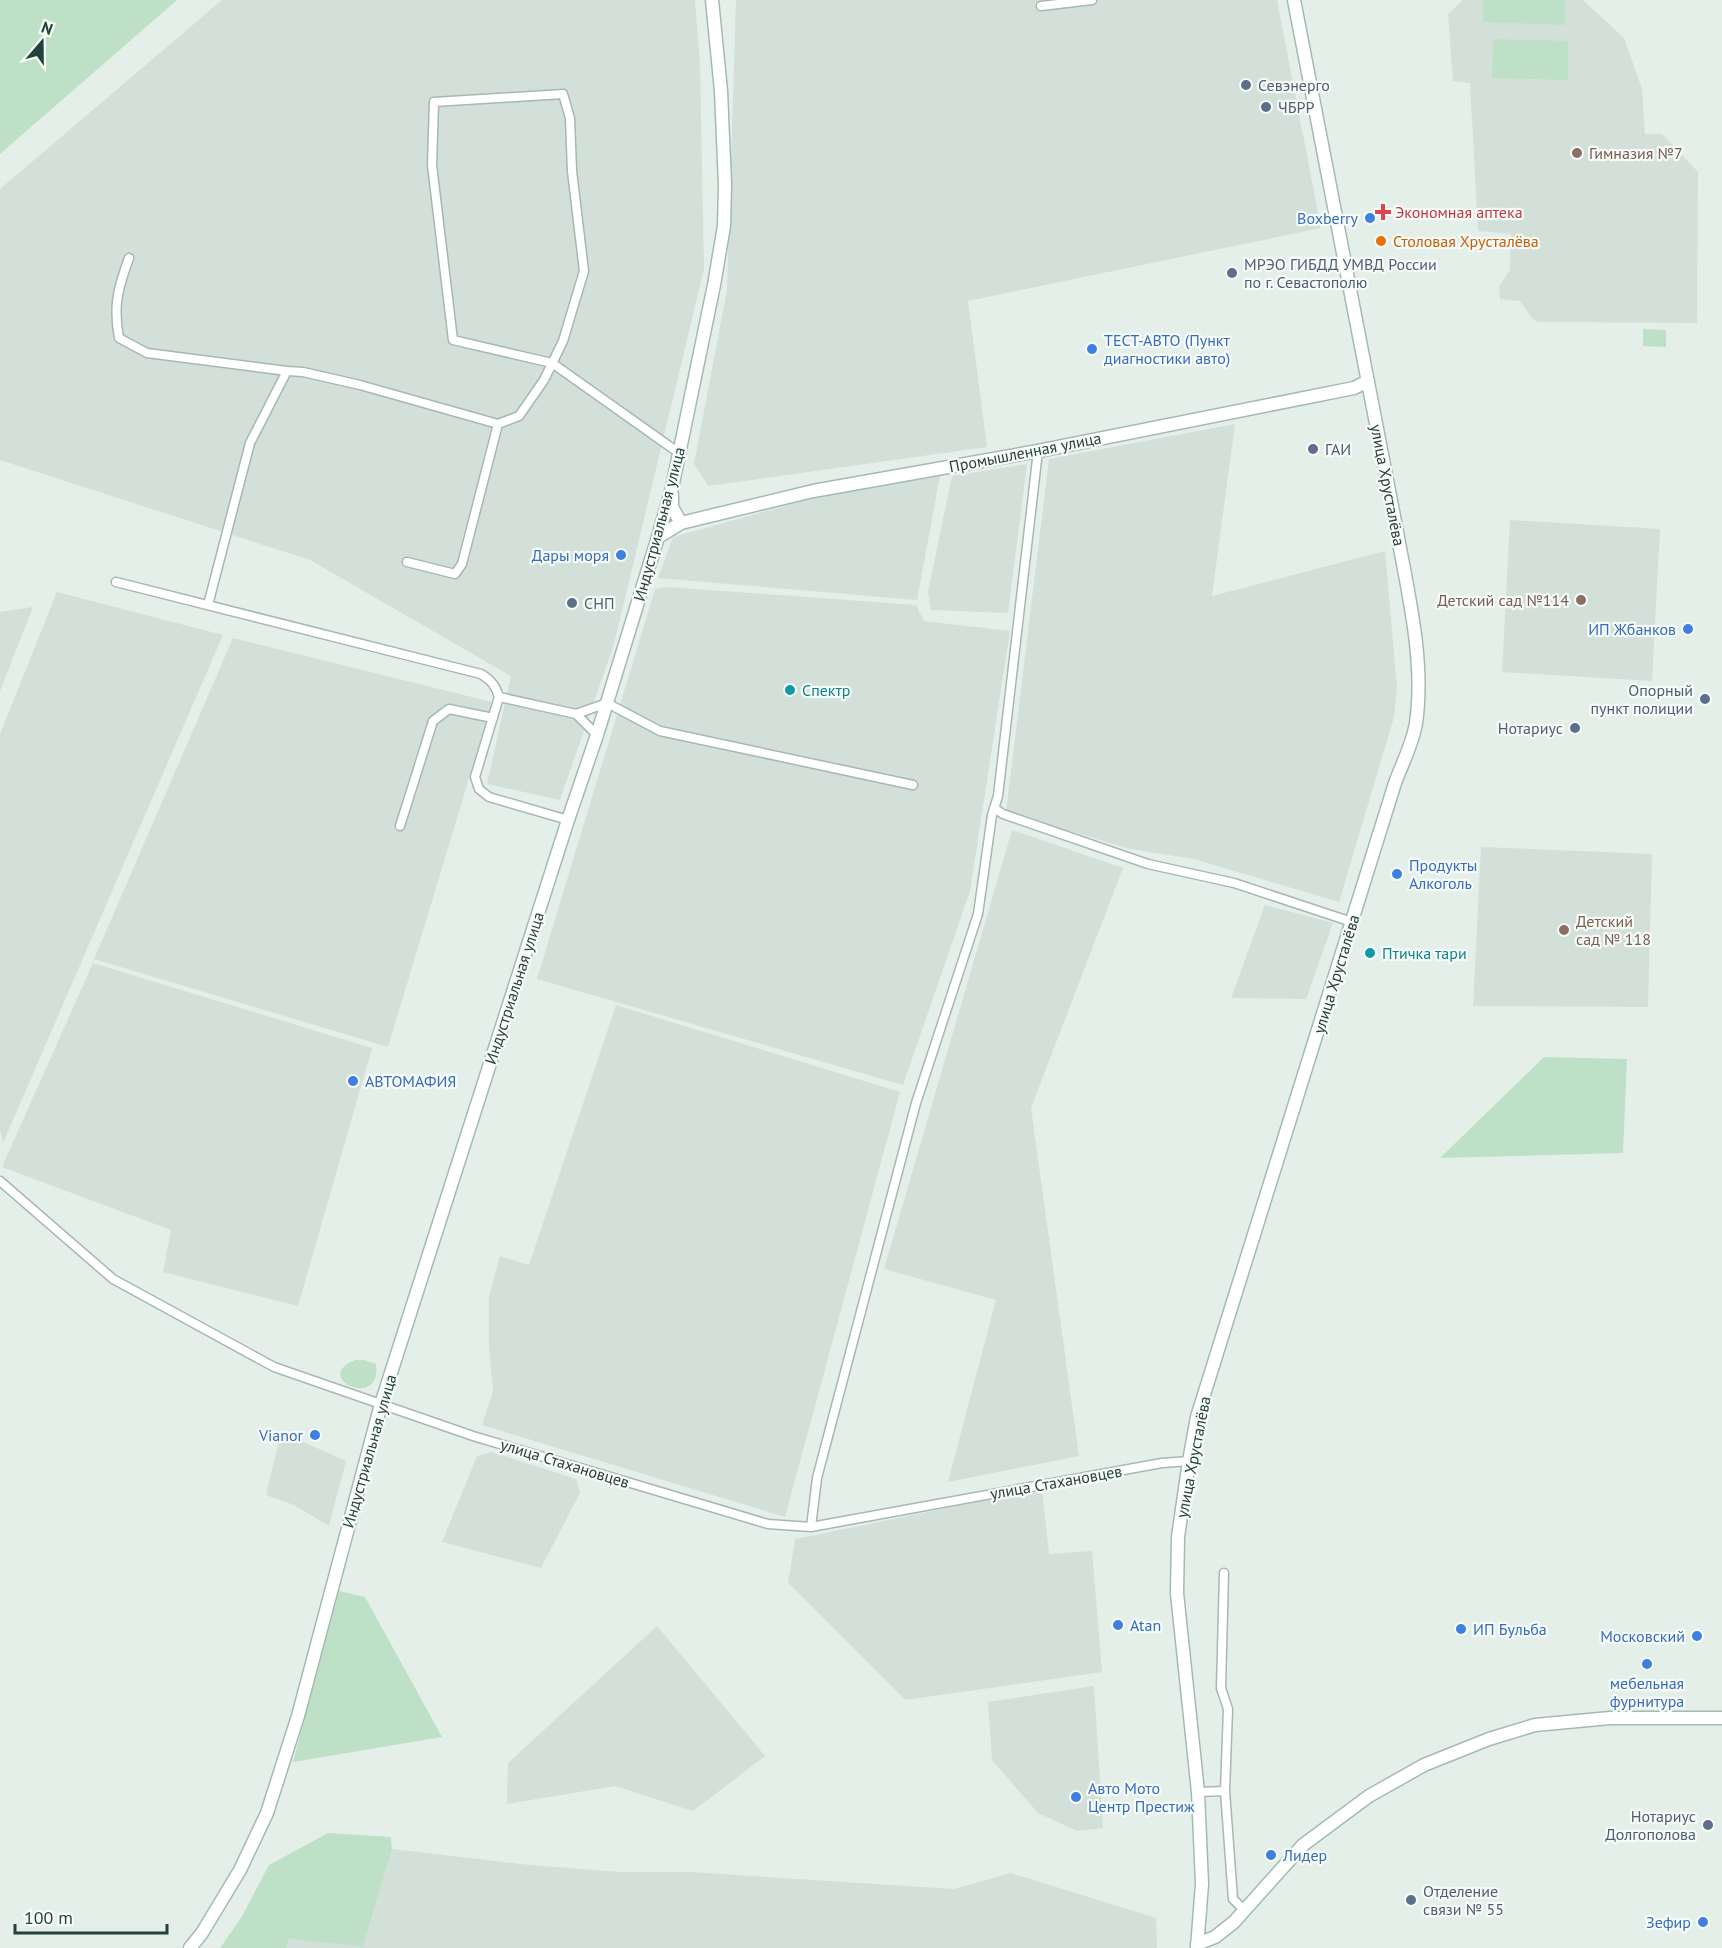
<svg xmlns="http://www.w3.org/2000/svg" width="1722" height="1948" font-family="'PT Sans',sans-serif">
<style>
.built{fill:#d3dfd9}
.green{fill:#bde0c7}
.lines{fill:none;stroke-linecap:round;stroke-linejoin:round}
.street-casing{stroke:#a7b8b1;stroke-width:11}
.secondary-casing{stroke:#a2bbb2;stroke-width:15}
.street{stroke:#fff;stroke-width:8}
.secondary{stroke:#fff;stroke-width:12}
.service-dot{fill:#5c6f8a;stroke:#f6fbf8;stroke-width:2}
.education-dot{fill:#8d6e63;stroke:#f6fbf8;stroke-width:2}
.health-dot{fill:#e0444e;stroke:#f6fbf8;stroke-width:2}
.shop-dot{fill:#3f7fe0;stroke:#f6fbf8;stroke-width:2}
.food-dot{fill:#e8710a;stroke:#f6fbf8;stroke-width:2}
.culture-dot{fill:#0f9aa8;stroke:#f6fbf8;stroke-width:2}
.labels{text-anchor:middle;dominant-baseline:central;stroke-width:4.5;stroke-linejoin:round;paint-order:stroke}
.service-label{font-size:16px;fill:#4e5e75;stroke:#f6fbf8;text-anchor:start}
.education-label{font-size:16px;fill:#785e54;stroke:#f6fbf8;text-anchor:start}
.health-label{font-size:16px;fill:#be3a42;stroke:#f6fbf8;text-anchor:start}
.shop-label{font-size:16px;fill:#366cbe;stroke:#f6fbf8;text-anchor:start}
.food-label{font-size:16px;fill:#c56008;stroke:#f6fbf8;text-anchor:start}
.street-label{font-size:16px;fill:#234239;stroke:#f6fbf8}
.culture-label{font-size:16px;fill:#0d838f;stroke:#f6fbf8;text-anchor:start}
</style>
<rect width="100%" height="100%" fill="#e5efea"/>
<path class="built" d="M222 0H695L700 64 704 269 614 644 560 800 487 784 511 676 310 560 0 460V189Z
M736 0H1277L1321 228 968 301 987 447 708 486 694 464 727 290Z
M1463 0H1583L1624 38 1642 89 1645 134H1662L1698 172 1697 323 1538 322 1531 317 1520 301 1500 299 1499 286 1510 270 1511 234 1478 231 1470 83 1453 81 1448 14Z
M1235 424 1212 596 1385 551 1397 687 1394 717 1339 902 1194 859 1130 849 1006 812 1049 459Z
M1027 464 1008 613 931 610 928 592 952 476Z
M940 476 917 600 658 578 673 537 821 496Z
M1510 520 1660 529 1652 681 1502 672Z
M667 587 916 605 924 621 1010 631 970 891 903 1085 537 979 655 589Z
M57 592 223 635 3 1143 0 1129V734Z
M33 607 0 691V612Z
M233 638 492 702 388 1047 94 959Z
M1012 830 1123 868 1031 1108 1079 1456 948 1482 996 1300 884 1269Z
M1481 847 1652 854 1648 1007 1473 1006Z
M1265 905 1333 923 1306 999 1231 998Z
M93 963 372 1048 298 1306 163 1272 171 1230 2 1167Z
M616 1005 900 1092 785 1517 482 1425 493 1391 489 1347V1296L500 1256 529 1265Z
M281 1432 346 1461 329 1526 294 1505 266 1495Z
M492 1452 576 1479 580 1493 541 1568 442 1542 477 1456Z
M1042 1489 1049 1554 1092 1551 1102 1672 905 1700 788 1583 795 1539Z
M657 1626 765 1756 693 1811 615 1786 507 1804 508 1763Z
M1094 1686 1103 1828 1077 1831 1038 1813 992 1760 988 1702Z
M392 1849 530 1865 618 1872H690L954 1889 1011 1873 1156 1918 1157 1948H286L289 1939 363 1947Z"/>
<path class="green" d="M0 0H177L0 154Z
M1483 0H1565V25L1483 22Z
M1493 39 1568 41V80L1492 78Z
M1643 329 1666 330V347L1643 346Z
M1544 1057 1627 1059 1623 1153 1440 1158Z
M355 1360H364L376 1364C383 1411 310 1378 355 1360Z
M339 1591 365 1597 442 1737 293 1762Z
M328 1833 391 1837 392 1849 363 1947 289 1939 286 1948H220L241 1918 269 1865Z"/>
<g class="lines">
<defs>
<path id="street" d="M1041 6 1092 0
M129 258C118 288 113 306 119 338L147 353 287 371 250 443 208 605
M287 371 303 372 360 385 498 424 519 416 544 380 563 341 584 271 572 171 570 118 563 94 434 102 432 165 453 340 552 363 679 453
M407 562 455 574 462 564 498 424
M116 582 481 674C491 680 496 686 499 697L475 777 479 789 489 797 568 820
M499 697 576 714 607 703 660 731 913 785
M576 714 597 735
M994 808 1003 814 1148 864 1234 883 1352 922
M400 826 433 721 449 709 493 718
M0 1181 113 1279 274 1367 473 1436 768 1524 811 1527 1162 1463 1189 1461
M811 1527 817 1478 916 1103 978 914 992 815 998 796 1038 451
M1225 1791 1233 1899 1244 1910
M1198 1792 1225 1791 1228 1709 1221 1688 1224 1573"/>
<path id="secondary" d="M672 495V507L681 523
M658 537 681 523 813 491 1038 451 1354 388 1368 381
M1197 1944 1215 1937 1234 1922 1303 1845 1369 1796 1424 1765 1489 1739 1535 1725 1610 1718H1722
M190 1948 202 1933 240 1870 267 1813 298 1716 381 1404 568 820 597 735 658 537 672 488 714 285 724 226 725 185 721 91 712 0
M1197 1948 1202 1884 1198 1792 1177 1593 1178 1537 1189 1461 1197 1417 1395 783C1402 764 1413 743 1416 723 1425 661 1408 593 1397 532L1294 0"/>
</defs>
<use href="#street" class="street-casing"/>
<use href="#secondary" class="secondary-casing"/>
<use href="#street" class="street"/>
<use href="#secondary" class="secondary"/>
</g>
<g class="service-dot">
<circle cx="1246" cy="85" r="6"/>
<circle cx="1266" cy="107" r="6"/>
<circle cx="1232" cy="273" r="6"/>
<circle cx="1313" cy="449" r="6"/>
<circle cx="572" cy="603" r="6"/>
<circle cx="1705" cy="699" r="6"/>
<circle cx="1575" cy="728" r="6"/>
<circle cx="1708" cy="1825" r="6"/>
<circle cx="1411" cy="1900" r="6"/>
</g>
<g class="education-dot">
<circle cx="1577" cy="153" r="6"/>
<circle cx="1581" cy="600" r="6"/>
<circle cx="1564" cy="930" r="6"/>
</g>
<path class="health-dot" d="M1380 203h6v6h6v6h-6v6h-6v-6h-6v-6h6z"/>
<g class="shop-dot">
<circle cx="1370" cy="218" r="6"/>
<circle cx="1092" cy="349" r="6"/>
<circle cx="621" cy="555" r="6"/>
<circle cx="1688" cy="629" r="6"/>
<circle cx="1397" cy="874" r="6"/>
<circle cx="353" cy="1081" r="6"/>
<circle cx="315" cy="1435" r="6"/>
<circle cx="1118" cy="1625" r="6"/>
<circle cx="1461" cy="1629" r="6"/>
<circle cx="1697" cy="1636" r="6"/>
<circle cx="1647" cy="1664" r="6"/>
<circle cx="1076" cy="1797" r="6"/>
<circle cx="1271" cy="1855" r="6"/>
<circle cx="1703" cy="1922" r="6"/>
</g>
<circle class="food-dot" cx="1381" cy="241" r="6"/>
<g class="culture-dot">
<circle cx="790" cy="690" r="6"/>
<circle cx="1370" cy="953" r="6"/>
</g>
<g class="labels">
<g class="service-label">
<text x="1258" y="85">Севэнерго</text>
<text x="1278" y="107">ЧБРР</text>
<text x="1244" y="264">МРЭО ГИБДД УМВД России<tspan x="1244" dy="18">по г. Севастополю</tspan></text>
<text x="1325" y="449">ГАИ</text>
<text x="584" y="603">СНП</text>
<text x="1693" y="690" text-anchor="end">Опорный<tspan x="1693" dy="18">пункт полиции</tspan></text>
<text x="1563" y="728" text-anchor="end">Нотариус</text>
<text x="1696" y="1816" text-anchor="end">Нотариус<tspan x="1696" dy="18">Долгополова</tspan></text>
<text x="1423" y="1891">Отделение<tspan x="1423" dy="18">связи № 55</tspan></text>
</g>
<g class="education-label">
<text x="1589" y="153">Гимназия №7</text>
<text x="1569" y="600" text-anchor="end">Детский сад №114</text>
<text x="1576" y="921">Детский<tspan x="1576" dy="18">сад № 118</tspan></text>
</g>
<g class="health-label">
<text x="1395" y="212">Экономная аптека</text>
</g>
<g class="shop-label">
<text x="1358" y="218" text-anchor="end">Boxberry</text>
<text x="1104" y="340">ТЕСТ-АВТО (Пункт<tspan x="1104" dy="18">диагностики авто)</tspan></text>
<text x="609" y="555" text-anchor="end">Дары моря</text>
<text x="1676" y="629" text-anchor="end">ИП Жбанков</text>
<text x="1409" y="865">Продукты<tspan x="1409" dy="18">Алкоголь</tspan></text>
<text x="365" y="1081">АВТОМАФИЯ</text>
<text x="303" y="1435" text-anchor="end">Vianor</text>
<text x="1130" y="1625">Atan</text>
<text x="1473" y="1629">ИП Бульба</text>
<text x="1685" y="1636" text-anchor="end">Московский</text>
<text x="1647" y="1683" text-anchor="middle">мебельная<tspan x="1647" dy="18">фурнитура</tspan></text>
<text x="1088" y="1788">Авто Мото<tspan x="1088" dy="18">Центр Престиж</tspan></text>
<text x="1283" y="1855">Лидер</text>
<text x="1691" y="1922" text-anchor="end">Зефир</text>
</g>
<g class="food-label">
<text x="1393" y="241">Столовая Хрусталёва</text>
</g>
<g class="street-label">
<text transform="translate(1025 452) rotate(-11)">Промышленная улица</text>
<text transform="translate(1388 485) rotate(79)">улица Хрусталёва</text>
<text transform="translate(659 524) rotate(-75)">Индустриальная улица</text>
<text transform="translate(1336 974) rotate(-73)">улица Хрусталёва</text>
<text transform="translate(514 988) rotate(-72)">Индустриальная улица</text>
<text transform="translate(369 1451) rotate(-74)">Индустриальная улица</text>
<text transform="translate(1193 1457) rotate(-79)">улица Хрусталёва</text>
<text transform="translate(565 1463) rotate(17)">улица Стахановцев</text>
<text transform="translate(1056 1482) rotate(-10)">улица Стахановцев</text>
</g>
<g class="culture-label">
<text x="802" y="690">Спектр</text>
<text x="1382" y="953">Птичка тари</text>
</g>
</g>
<g transform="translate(42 42) rotate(20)" stroke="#f6fbf8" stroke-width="4.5" paint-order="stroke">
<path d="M0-4.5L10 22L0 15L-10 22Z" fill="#234239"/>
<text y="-9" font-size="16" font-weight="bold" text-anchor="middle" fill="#234239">N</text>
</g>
<path d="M15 1924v9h152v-9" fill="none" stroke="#234239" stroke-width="3"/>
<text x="24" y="1924" font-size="18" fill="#234239" stroke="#f6fbf8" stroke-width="4.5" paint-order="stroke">100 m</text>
</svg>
